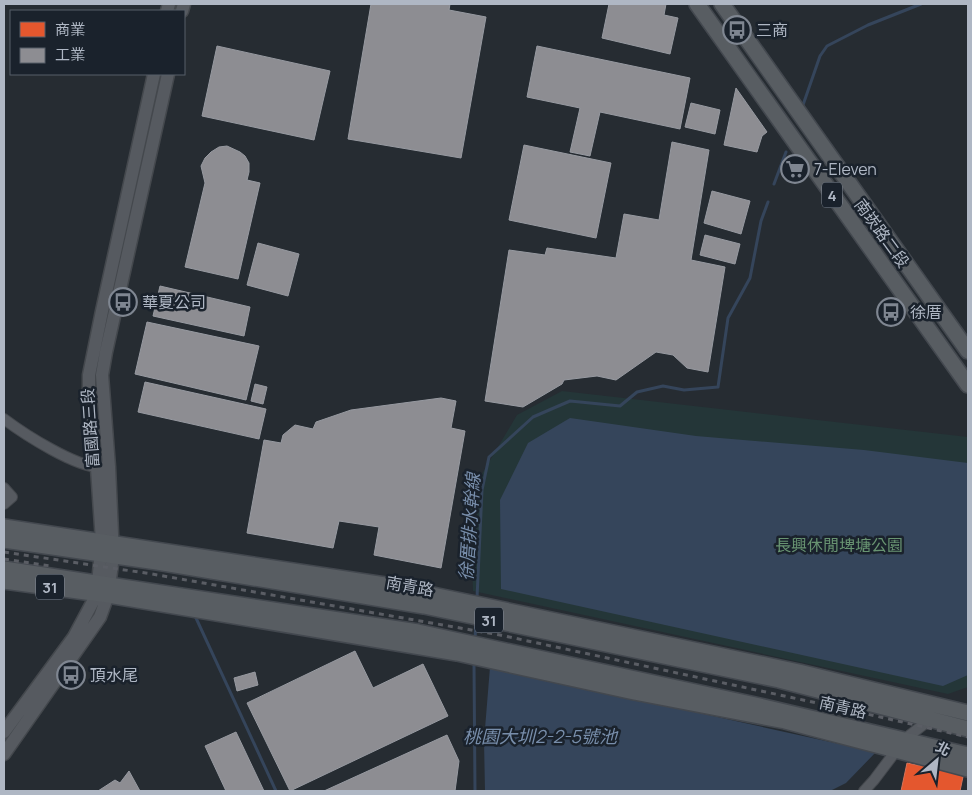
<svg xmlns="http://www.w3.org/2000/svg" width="972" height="795" font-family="Manrope,'Noto Sans TC',sans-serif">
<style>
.green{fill:#243638}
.water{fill:#35455b}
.shops{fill:#e4572e;stroke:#d4745b}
.industry{fill:#8d8d92;stroke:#979aa1}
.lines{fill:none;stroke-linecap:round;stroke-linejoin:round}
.stream{stroke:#35455b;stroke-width:3}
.minor-casing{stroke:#44484d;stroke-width:12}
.tertiary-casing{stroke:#44484d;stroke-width:15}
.primary-casing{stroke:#43484f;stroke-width:18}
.minor{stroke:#565a60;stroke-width:10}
.tertiary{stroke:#565a60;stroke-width:12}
.primary{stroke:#585d62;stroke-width:15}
.rail{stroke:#5a5d64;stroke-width:3;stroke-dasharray:5 5;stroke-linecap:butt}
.labels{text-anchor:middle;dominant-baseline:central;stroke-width:5;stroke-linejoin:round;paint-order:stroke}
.shield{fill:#1a222c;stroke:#828a96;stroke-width:1}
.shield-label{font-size:15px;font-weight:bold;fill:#afb7c4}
.poi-label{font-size:16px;fill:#afb7c4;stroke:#1a222c;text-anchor:start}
.street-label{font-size:16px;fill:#afb7c4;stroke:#1a222c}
.park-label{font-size:16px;fill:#689371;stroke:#1a222c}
.water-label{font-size:18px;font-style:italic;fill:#788eab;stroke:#1a222c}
</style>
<rect width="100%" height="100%" fill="#262c32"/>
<path class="green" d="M562 391 968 437V687L948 694 473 591 470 494 517 415Z"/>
<path class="water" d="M570 418 696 436 864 450 968 463V675L943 686 501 589 500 500 528 443Z
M490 667 876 752 846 783 830 791H485L484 741Z"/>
<path class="shops" d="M907 763 922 766 923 763 964 772 960 791H901Z"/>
<path class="industry" d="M371 4H450L449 10 486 17 461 158 348 139Z
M609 4H666L664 15 678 18 670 54 602 38Z
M217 46 330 71 314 140 202 116Z
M537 46 690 78 680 129 600 112 590 156 570 152 580 108 527 97Z
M736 88 767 132 762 136 757 152 724 145Z
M691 103 720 110 715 134 685 127Z
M672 142 709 150 691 260 725 267 708 372 687 368 673 355 656 352 616 380 597 376 564 380 562 384 523 407 485 401 509 250 545 255 547 248 616 258 624 214 659 220Z
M524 145 611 163 596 238 509 220Z
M227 146 240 152 245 156 249 163V172L247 180 260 183 238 279 185 267 205 183 201 166 205 158 211 152 219 147Z
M712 191 750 201 741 234 704 223Z
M705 235 740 244 735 264 700 255Z
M258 243 299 254 288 296 247 285Z
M160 286 250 307 244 336 153 316Z
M147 322 259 346 246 400 135 374Z
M145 382 266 409 259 439 138 412Z
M255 384 267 387 263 404 251 401Z
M441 398 456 401 451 428 465 431 441 568 374 555 379 527 339 521 333 548 247 533 264 440 281 443 283 435 295 425 313 429 316 422 351 410Z
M355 651 373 688 423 664 448 716 290 791 247 703Z
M255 672 258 685 237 691 234 678Z
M236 732 264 791H226L205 746Z
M447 735 459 761 455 791H324Z
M129 771 140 791H98L115 780 120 783Z"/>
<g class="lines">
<path class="stream" d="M803 105 820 56 827 46 868 25 921 4
M774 184 786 152
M477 598 482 490 489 457 533 417 570 401 620 406 637 392 663 386 684 390 718 387 728 318 750 278 761 221 768 202
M196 618 276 791
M475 638 476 623
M474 664 475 791"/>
<defs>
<path id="minor" d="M4 419C24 434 78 469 102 467
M4 488 12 497 4 504
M864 791 874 780 905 739 933 717"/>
<path id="tertiary" d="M167 11 169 4
M182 11 184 4
M4 732 74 637 97 594 102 541 97 468 89 403V375L102 311 154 74
M4 754 100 617 108 595 113 556 109 467 102 375 106 352 168 74"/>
<path id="primary" d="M697 4 968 385
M722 4 968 351
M4 527 385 585 799 672 968 713
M4 540 157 562 424 606 779 680 968 729
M4 569 418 632 751 704 968 755
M4 581 108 595 457 653 634 692 785 721 968 769"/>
</defs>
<use href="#minor" class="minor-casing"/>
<use href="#tertiary" class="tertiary-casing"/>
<use href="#primary" class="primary-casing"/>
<use href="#minor" class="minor"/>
<use href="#tertiary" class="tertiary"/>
<use href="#primary" class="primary"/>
<path class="rail" d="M4 552 152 574 500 635 845 709 968 737
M4 559 51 566"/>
</g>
<defs>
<symbol id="bus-ring" viewBox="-11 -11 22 22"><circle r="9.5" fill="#1a222c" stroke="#7f8691" stroke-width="1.5"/><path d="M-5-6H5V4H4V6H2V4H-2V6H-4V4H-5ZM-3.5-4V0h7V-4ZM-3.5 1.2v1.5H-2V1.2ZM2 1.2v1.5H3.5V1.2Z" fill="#7f8691"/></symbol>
<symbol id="supermarket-ring" viewBox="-11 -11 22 22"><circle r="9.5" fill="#1a222c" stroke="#7f8691" stroke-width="1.5"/><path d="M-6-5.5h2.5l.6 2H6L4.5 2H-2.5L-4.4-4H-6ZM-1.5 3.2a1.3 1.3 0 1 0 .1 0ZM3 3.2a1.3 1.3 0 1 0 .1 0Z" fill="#7f8691"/></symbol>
</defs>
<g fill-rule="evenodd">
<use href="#bus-ring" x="721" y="14" width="32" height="32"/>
<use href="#supermarket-ring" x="779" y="153" width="32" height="32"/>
<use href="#bus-ring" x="107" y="286" width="32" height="32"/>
<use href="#bus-ring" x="875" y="296" width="32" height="32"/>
<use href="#bus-ring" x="55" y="659" width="32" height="32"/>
</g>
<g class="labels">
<g class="shield">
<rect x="822" y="182.5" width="20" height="25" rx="4"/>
<rect x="36" y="574.5" width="28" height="25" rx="4"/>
<rect x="475" y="607.5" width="28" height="25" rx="4"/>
</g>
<g class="shield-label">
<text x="832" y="195">4</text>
<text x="50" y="587">31</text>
<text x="489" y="620">31</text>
</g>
<g class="poi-label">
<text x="756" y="30">三商</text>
<text x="814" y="169">7-Eleven</text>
<text x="142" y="302">華夏公司</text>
<text x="910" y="312">徐厝</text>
<text x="90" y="675">頂水尾</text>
</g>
<g class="street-label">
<text transform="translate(882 233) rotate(54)">南崁路二段</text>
<text transform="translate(90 428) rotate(-94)">富國路三段</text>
<text transform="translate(410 586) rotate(10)">南青路</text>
<text transform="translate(843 707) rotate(13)">南青路</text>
</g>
<g class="park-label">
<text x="839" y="545">長興休閒埤塘公園</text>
</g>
<g class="water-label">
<text transform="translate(469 527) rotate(-86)">徐厝排水幹線</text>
<text x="540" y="736">桃園大圳2-2-5號池</text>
</g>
</g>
<rect width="972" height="795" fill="none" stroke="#afb7c4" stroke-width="10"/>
<rect x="10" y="10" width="175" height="65" fill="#1a222c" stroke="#565e69"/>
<rect x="20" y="22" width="25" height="15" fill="#e4572e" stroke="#565e69"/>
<text x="55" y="35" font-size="15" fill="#afb7c4">商業</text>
<rect x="20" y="48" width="25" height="15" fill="#8d8d92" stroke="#565e69"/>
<text x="55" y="60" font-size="15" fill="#afb7c4">工業</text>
<g transform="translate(937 760) rotate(28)" stroke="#1a222c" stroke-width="4" paint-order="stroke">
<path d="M0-4L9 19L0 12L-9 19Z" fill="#afb7c4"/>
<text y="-8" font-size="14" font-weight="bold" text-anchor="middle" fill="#afb7c4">北</text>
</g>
</svg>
